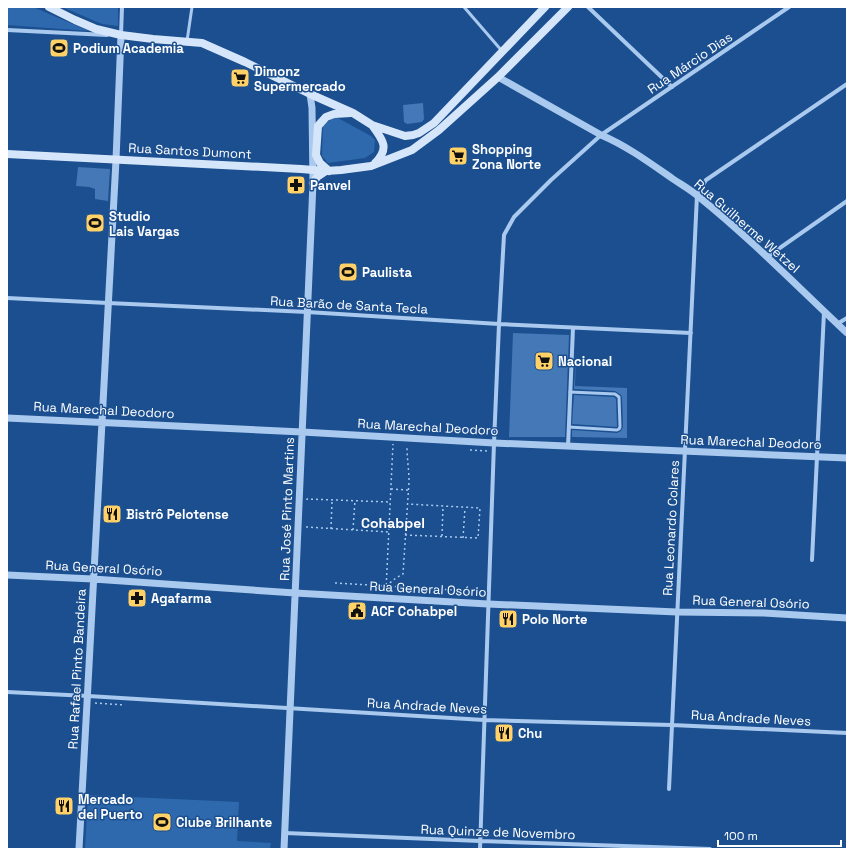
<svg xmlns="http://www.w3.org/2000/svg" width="854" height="856" font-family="'Space Grotesk',sans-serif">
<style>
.green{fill:#2e69ad}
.building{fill:#4478b7}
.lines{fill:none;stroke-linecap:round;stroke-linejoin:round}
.path{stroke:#a9c9ee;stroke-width:1.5;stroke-dasharray:2 3;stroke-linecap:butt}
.service{stroke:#a9c9ee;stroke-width:3}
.minor{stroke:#a9c9ee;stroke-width:4}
.tertiary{stroke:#a9c9ee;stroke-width:7}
.secondary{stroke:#d6e6fa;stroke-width:8}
.labels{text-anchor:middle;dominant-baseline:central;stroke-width:3;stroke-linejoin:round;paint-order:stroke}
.poi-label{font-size:13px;font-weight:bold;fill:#fff;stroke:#1b4f8f;text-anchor:start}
.street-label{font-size:13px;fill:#fff;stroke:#1b4f8f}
.neighbourhood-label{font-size:14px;font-weight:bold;fill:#fff;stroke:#1b4f8f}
</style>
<rect width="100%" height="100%" fill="#1b4f8f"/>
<path class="green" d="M7 7H33L89 31 7 25Z
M62 7H118V26L102 24Z
M336 117 371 136 375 140 374 152 365 158 328 163 322 156 323 124Z
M88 795 239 802 237 841 271 843 270 849H85Z"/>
<path class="building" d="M423 103 424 119 422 122 407 124 404 122 403 105Z
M78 167 110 169 108 201 95 199V189L89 187 76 186Z
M513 333 569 335 565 437H509Z
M576 352 575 386 627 388V438L572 437V430L617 433 621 431 623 427 622 397 621 395 615 391 574 389Z
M574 395 614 397 616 399 617 427 572 424Z"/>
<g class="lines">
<path class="path" d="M470 450 488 451
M391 489 408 490
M307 500V499L390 502
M306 527 389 532
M331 529 332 501
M353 530 355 500
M405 535 478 538 480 508 407 504
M442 536 443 506
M463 538 465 508
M335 583 455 590
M386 586 396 578 403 574 409 482C409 470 407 459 407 446
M386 590 393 444
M95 703 125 705"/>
<path class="service" d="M464 7 502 51
M187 41 192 7
M569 427 617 430 619 429 620 427 619 397 615 394 570 392"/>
<path class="minor" d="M588 7 672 87
M7 30 107 35
M121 35 122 7
M767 257 847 201
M7 298 108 303 307 312 499 324 691 333
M837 324 847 318
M568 447 573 328
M812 560 824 312
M7 692 88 696 484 720 672 725 847 733
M669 789 697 195 706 180 847 84
M285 833 480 841 710 849
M480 849 494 443 499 324 504 235 514 217 551 180 601 135 789 7"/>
<path class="tertiary" d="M498 77 601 135C627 146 650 163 673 179 682 185 691 190 699 197 751 239 798 287 847 333
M7 418 302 432 494 443 847 458
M7 575 93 579 295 593 488 604 677 612 764 613 847 618
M79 849 87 703 116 160 121 35
M284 849 313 183 312 108 310 94"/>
<path class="secondary" d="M49 7 75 20 96 29 121 35 153 39 202 43 245 62 310 94 353 113 372 125 405 136 413 135 419 133 434 123 545 7
M372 125C383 140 390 148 375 163
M7 154 301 169 326 171 341 170 371 166 412 150 439 130 498 77 568 7
M329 171 320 163 316 155 318 126 326 117 334 114 351 113
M313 183 317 177 326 171"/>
</g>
<defs>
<symbol id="stadium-square" viewBox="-11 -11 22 22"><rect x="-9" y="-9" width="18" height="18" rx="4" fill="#ffd166" stroke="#1b4f8f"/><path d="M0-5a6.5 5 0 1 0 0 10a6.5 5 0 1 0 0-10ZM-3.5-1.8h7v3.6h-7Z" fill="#111"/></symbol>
<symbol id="supermarket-square" viewBox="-11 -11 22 22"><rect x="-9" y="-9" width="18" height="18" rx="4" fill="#ffd166" stroke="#1b4f8f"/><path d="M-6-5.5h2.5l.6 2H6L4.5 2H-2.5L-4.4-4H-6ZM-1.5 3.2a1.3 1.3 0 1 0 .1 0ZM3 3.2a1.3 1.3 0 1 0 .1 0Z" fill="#111"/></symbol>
<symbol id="pharmacy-square" viewBox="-11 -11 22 22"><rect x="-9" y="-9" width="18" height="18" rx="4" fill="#ffd166" stroke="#1b4f8f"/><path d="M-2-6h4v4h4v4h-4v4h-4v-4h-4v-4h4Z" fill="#111"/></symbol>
<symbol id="restaurant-square" viewBox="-11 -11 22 22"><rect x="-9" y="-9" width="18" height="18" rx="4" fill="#ffd166" stroke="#1b4f8f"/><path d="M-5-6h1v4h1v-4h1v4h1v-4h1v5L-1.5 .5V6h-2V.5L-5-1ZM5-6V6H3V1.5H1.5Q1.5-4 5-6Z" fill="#111"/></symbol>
<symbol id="civic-square" viewBox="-11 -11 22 22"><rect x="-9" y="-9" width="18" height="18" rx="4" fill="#ffd166" stroke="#1b4f8f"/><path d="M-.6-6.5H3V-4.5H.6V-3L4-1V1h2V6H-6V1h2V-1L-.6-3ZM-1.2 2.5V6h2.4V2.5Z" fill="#111"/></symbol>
</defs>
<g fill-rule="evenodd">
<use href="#stadium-square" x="48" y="37" width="22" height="22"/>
<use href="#supermarket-square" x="229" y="67" width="22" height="22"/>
<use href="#supermarket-square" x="447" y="145" width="22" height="22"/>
<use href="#pharmacy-square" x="285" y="174" width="22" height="22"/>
<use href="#stadium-square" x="84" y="212" width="22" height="22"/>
<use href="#stadium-square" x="337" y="261" width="22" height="22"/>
<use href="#supermarket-square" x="533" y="350" width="22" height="22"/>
<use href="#restaurant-square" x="101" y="503" width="22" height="22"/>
<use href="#pharmacy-square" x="126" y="587" width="22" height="22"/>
<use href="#civic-square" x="346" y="600" width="22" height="22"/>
<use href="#restaurant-square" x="497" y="608" width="22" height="22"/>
<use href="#restaurant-square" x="493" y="722" width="22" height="22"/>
<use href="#restaurant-square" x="53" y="795" width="22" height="22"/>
<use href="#stadium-square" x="151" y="811" width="22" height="22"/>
</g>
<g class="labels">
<g class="poi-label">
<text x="73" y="48">Podium Academia</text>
<text x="254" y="71">Dimonz<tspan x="254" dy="15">Supermercado</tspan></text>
<text x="472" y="149">Shopping<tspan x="472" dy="15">Zona Norte</tspan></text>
<text x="310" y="185">Panvel</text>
<text x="109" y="216">Studio<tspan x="109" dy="15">Lais Vargas</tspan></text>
<text x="362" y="272">Paulista</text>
<text x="558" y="361">Nacional</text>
<text x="126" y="514">Bistrô Pelotense</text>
<text x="151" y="598">Agafarma</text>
<text x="371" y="611">ACF Cohabpel</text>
<text x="522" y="619">Polo Norte</text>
<text x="518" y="733">Chu</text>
<text x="78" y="799">Mercado<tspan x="78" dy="15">del Puerto</tspan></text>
<text x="176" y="822">Clube Brilhante</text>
</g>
<g class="street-label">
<text transform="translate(690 63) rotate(-34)">Rua Márcio Dias</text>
<text transform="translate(190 151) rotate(3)">Rua Santos Dumont</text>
<text transform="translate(747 226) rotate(41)">Rua Guilherme Wetzel</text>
<text transform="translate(349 305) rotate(3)">Rua Barão de Santa Tecla</text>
<text transform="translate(104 410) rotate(3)">Rua Marechal Deodoro</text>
<text transform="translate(428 427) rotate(3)">Rua Marechal Deodoro</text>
<text transform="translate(751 442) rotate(2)">Rua Marechal Deodoro</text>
<text transform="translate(287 509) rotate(-88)">Rua José Pinto Martins</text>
<text transform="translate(671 528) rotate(-87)">Rua Leonardo Colares</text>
<text transform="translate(104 568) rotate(3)">Rua General Osório</text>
<text transform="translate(428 589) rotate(3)">Rua General Osório</text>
<text transform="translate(751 602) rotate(2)">Rua General Osório</text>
<text transform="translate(77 669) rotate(-87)">Rua Rafael Pinto Bandeira</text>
<text transform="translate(427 706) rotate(3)">Rua Andrade Neves</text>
<text transform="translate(751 718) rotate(3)">Rua Andrade Neves</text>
<text transform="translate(498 832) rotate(2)">Rua Quinze de Novembro</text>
</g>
<g class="neighbourhood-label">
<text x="393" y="523">Cohabpel</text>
</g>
</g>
<rect width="854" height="856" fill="none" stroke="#ffffff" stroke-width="16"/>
<path d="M718 840v6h123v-6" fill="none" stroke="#ffffff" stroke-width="2"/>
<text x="724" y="840" font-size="12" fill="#ffffff" stroke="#1b4f8f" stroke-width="3" paint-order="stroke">100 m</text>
</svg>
